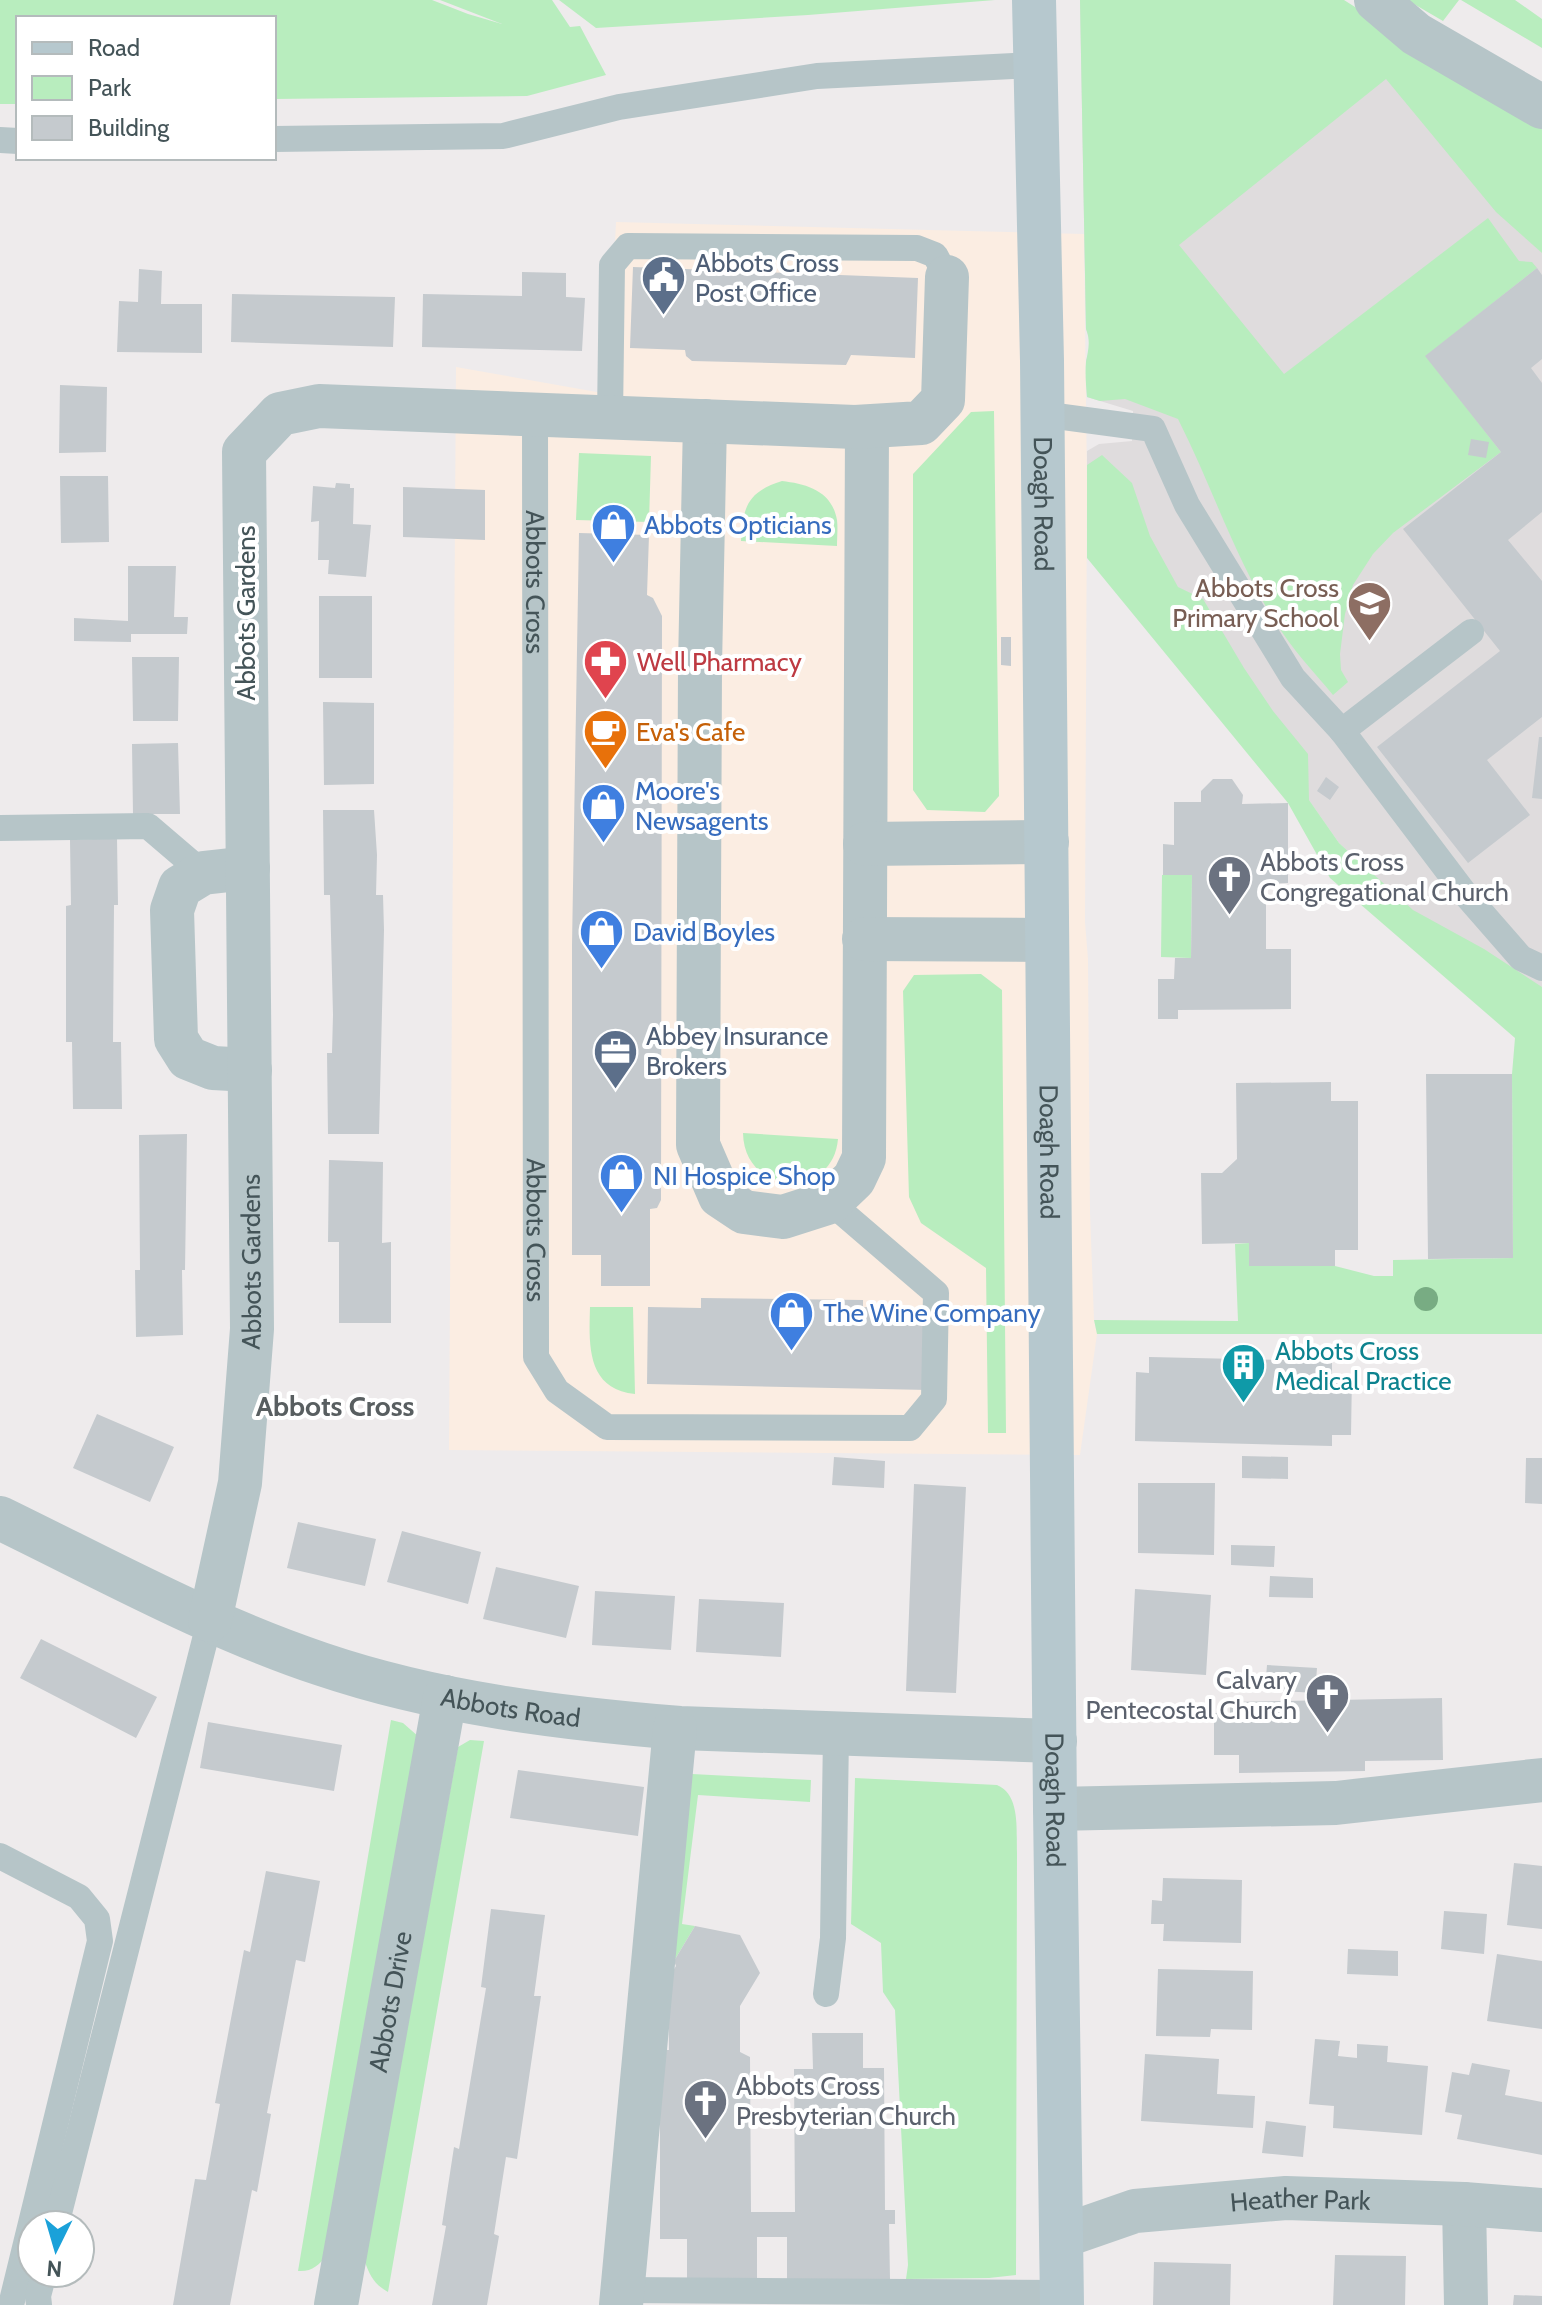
<svg xmlns="http://www.w3.org/2000/svg" width="1542" height="2305" font-family="Cabin,sans-serif">
<style>
.commercial{fill:#fbede2}
.education{fill:#dfdcdd}
.green{fill:#b8edbe}
.building{fill:#c5cace}
.lines{fill:none;stroke-linecap:round;stroke-linejoin:round}
.lane{stroke:#b6c5c8;stroke-width:26}
.street{stroke:#b6c5c8;stroke-width:44}
.secondary{stroke:#b6c8ce;stroke-width:44}
.tree{fill:#78ac83}
.labels{text-anchor:middle;dominant-baseline:central;stroke-width:8;stroke-linejoin:round;paint-order:stroke}
.service-label{font-size:26px;fill:#4e5e75;stroke:#fff;text-anchor:start}
.street-label{font-size:26px;fill:#445458;stroke:#fff}
.shop-label{font-size:26px;fill:#366cbe;stroke:#fff;text-anchor:start}
.education-label{font-size:26px;fill:#785e54;stroke:#fff;text-anchor:end}
.health-label{font-size:26px;fill:#be3a42;stroke:#fff;text-anchor:start}
.food-label{font-size:26px;fill:#c56008;stroke:#fff;text-anchor:start}
.worship-label{font-size:26px;fill:#5b616d;stroke:#fff;text-anchor:start}
.culture-label{font-size:26px;fill:#0d838f;stroke:#fff;text-anchor:start}
.neighbourhood-label{font-size:28px;font-weight:bold;fill:#585e60;stroke:#fff}
</style>
<rect width="100%" height="100%" fill="#eeebec"/>
<path class="commercial" d="M616 222 1084 234 1087 484 1085 922 1088 959 1090 1212 1094 1320 1097 1334 1080 1455 449 1450 456 367 608 394Z"/>
<path class="education" d="M1080 0H1317L1542 139V1006L1413 911 1339 843 1087 484V451L1099 444 1132 441 1133 411 1087 397 1086 360 1090 352 1089 337 1086 329Z"/>
<path class="green" d="M0 0H432L468 14 502 24 440 0H552L570 27 580 26 606 75 527 96 274 99V18H18V104H0Z
M559 0H995L808 15 596 28Z
M1080 0H1344L1542 126V253L1496 212 1386 79 1179 245 1284 374 1488 218 1519 261 1532 262 1537 268 1426 356 1501 452 1393 533 1373 554 1353 585 1345 614 1340 654 1341 670 1348 682 1333 695C1314 672 1292 649 1276 623 1235 559 1212 486 1178 419L1125 399 1100 401 1087 397C1086 385 1085 373 1086 362 1088 350 1091 342 1086 329Z
M1407 0H1459L1443 21Z
M1461 0H1515L1542 19V48Z
M994 411 999 796 985 812 927 810 913 790V474L971 412Z
M579 453 651 456 649 522 576 520Z
M1102 455 1132 483 1150 536 1178 587 1203 599 1244 668 1273 711 1308 754 1309 800 1339 843 1413 910 1484 949 1542 987V1334H1097L1094 1320 1238 1321 1235 1244 1249 1243V1266H1335L1374 1276H1393V1260L1513 1258 1512 1074 1515 1038 1330 878 1288 803 1087 558V465Z
M782 481C807 484 832 491 837 520 838 528 837 538 837 546L741 541C743 507 747 492 782 481Z
M1162 875H1192L1191 958 1161 957Z
M981 974 1002 990 1006 1433H988L986 1268 921 1223 909 1197 903 991 914 975Z
M743 1133 838 1139C833 1200 744 1196 743 1133Z
M590 1307H633L635 1394C586 1389 589 1344 590 1307Z
M391 1720 403 1723 419 1737 327 2255C319 2265 312 2272 298 2271Z
M470 1740 484 1741 388 2292C374 2284 370 2276 365 2262L458 1747Z
M692 1774 811 1780 810 1802 698 1795 682 1924 695 1926 674 1961Z
M855 1778 997 1785C1021 1795 1016 1831 1017 1853L1016 2275 989 2278 906 2279 908 2265 895 2010 883 1992 881 1943 851 1924Z"/>
<path class="building" d="M633 267 918 278 915 358 851 355 846 365 692 361 686 356 685 350 630 348Z
M1537 268 1542 275V359L1531 368 1542 383V512L1508 540 1542 581V717L1487 760 1530 815 1468 863 1377 747 1500 651 1403 529 1501 452 1425 356Z
M139 269 162 271 161 304H202V353L117 352 119 301 138 302Z
M522 272 566 273V297L585 298 582 351 422 347 423 294 522 296Z
M232 294 395 297 393 347 231 342Z
M60 385 107 387 106 452 59 453Z
M1471 439 1489 442 1486 458 1468 455Z
M60 476H108L109 542 61 543Z
M336 483 350 484V488H354L353 524 371 525 366 577 328 574 329 560H318L319 521 311 522 313 486 335 488Z
M403 487 485 490V540L403 537Z
M579 533 649 535 647 595 653 598 662 616 661 1200 657 1208 650 1209V1286H601V1255H572V945Z
M128 566H176L174 617H188L187 634H131V642L74 641V618L128 621Z
M319 596H372V678H319Z
M1001 637H1011V666L1001 665Z
M132 657H179L178 721H133Z
M323 702 374 703V784L324 785Z
M1539 737H1542V799L1532 798Z
M178 743 180 814H133L132 744Z
M1326 777 1339 787 1330 800 1317 791Z
M1213 779H1232L1243 795 1242 804 1288 803V883L1266 884V949H1291V1009L1178 1010V1019H1158V979H1174L1175 958H1191L1192 875H1163V844L1174 845V802H1201V791Z
M323 810H374L377 855 376 895H383L384 930 379 1134H328L327 1053H332L333 1015 330 895H324Z
M117 838 118 905H114L113 1042H121L122 1109H73L72 1042H66V906L71 905 70 840Z
M1426 1074H1512L1513 1258 1428 1259Z
M1331 1082V1101H1358V1250H1335V1266H1249V1243L1202 1244 1201 1173H1222L1237 1159 1236 1083Z
M187 1134 185 1270H182L183 1335 136 1337 135 1270H140L139 1135Z
M329 1160 383 1162 382 1243 391 1242V1323H339V1242H328Z
M701 1298 863 1300V1307L930 1309 928 1390 647 1384 648 1307 701 1308Z
M1149 1357 1332 1361V1374H1352L1351 1435H1332V1446L1135 1441 1136 1372 1149 1373Z
M97 1414 174 1447 150 1502 73 1468Z
M1242 1456 1288 1457V1479L1242 1478Z
M834 1457 885 1461 884 1488 832 1485Z
M1526 1458H1542V1504L1525 1503Z
M1138 1483H1215L1214 1555 1138 1553Z
M914 1484 966 1487 956 1693 906 1691Z
M298 1522 376 1539 365 1586 287 1568Z
M402 1531 481 1552 468 1604 387 1582Z
M1231 1545 1275 1546 1274 1567 1231 1565Z
M496 1567 579 1586 566 1638 483 1619Z
M1270 1576 1313 1578V1598L1269 1597Z
M1135 1589 1211 1595 1206 1675 1131 1670Z
M595 1591 675 1596 671 1650 592 1645Z
M699 1599 784 1603 781 1657 696 1652Z
M41 1639 157 1697 136 1738 20 1678Z
M1267 1665 1317 1668 1315 1693 1265 1690Z
M1442 1698 1443 1760 1365 1761V1771L1239 1773V1755H1214V1713H1230V1702Z
M208 1722 342 1745 334 1791 200 1768Z
M518 1770 644 1787 638 1836 510 1818Z
M1514 1863 1542 1866V1929L1507 1925Z
M266 1871 320 1881 305 1962 296 1960 267 2113 271 2114 257 2192 252 2190 230 2305H173L195 2179 206 2180 220 2104 215 2103 244 1950 250 1952Z
M1163 1878 1242 1880 1241 1943 1163 1941 1164 1924H1151L1152 1900 1162 1901Z
M491 1909 545 1915 534 1996H541L517 2159 506 2157 494 2234 499 2236 487 2305H432L446 2226 442 2225 454 2147 459 2149 486 1988 481 1987Z
M1444 1911 1487 1914 1484 1954 1441 1949Z
M695 1926 740 1935 760 1973 740 2006V2052L750 2057 751 2212H795L794 2069H813L812 2033H863V2068H884L885 2210H895V2224H889L890 2279 787 2282V2237H757V2287L687 2288V2239H660V2050H669L668 1979 676 1966 674 1961Z
M1348 1949 1398 1951V1976L1347 1974Z
M1497 1954 1542 1961V2029L1487 2021Z
M1158 1969 1253 1971 1252 2030 1211 2029 1210 2037 1156 2036Z
M1315 2039 1340 2041 1338 2056 1357 2058V2044L1388 2046 1387 2062 1428 2066 1422 2135 1333 2128 1334 2106 1309 2104Z
M1145 2054 1219 2059 1217 2094 1255 2096 1253 2128 1141 2121Z
M1472 2063 1510 2070 1505 2095 1542 2102V2155L1457 2139 1462 2115 1445 2112 1452 2072 1469 2075Z
M1266 2121 1306 2126 1303 2157 1262 2153Z
M1335 2255 1406 2256 1405 2305H1333Z
M1154 2262 1231 2264 1230 2305H1153Z
M1514 2295 1542 2296V2305H1513Z"/>
<g class="lines">
<g class="lane">
<path d="M274 139 503 136 619 107 817 76 1035 65"/>
<path d="M0 140 18 141"/>
<path id="s1" d="M535 414 536 1357 557 1391 607 1427 910 1428 934 1399 936 1293 830 1202"/>
<path d="M1041 414 1153 429 1187 505 1293 678 1342 731 1466 895 1521 958 1542 968"/>
<path d="M610 417 612 265 628 246 917 248 935 255 947 277"/>
<path d="M1342 731 1471 632"/>
<path d="M0 828 148 826 203 873"/>
<path d="M0 1856 79 1897 97 1919 100 1941 11 2305"/>
<path d="M826 1994 833 1938 836 1734"/>
<path d="M56 2225 210 1620"/>
<path d="M622 2290 1062 2293"/>
<path d="M39 2305 38 2296 44 2273"/>
</g>
<g class="street">
<path d="M1376 0 1416 34 1542 107"/>
<path d="M705 421 700 666 698 1145 720 1196 744 1212 783 1217 830 1202 854 1179 864 1158 867 427"/>
<path d="M865 844 1047 842"/>
<path d="M248 868 203 873 180 887 172 910 176 1039 188 1058 213 1068 250 1070"/>
<path d="M864 939 1046 940"/>
<path id="s2" d="M0 1518C105 1569 210 1627 321 1664 436 1703 559 1718 680 1728L1055 1741"/>
<path id="s3" d="M210 1620 240 1483 252 1329 244 452 280 414 319 406 855 427 921 423 943 400 947 277"/>
<path d="M1055 1809 1336 1803 1542 1780"/>
<path d="M1464 2204 1466 2305"/>
<path id="s4" d="M1063 2236 1135 2211 1286 2198 1464 2204 1542 2210"/>
<path id="s5" d="M336 2305 445 1697"/>
<path d="M621 2305 675 1728"/>
</g>
<path class="secondary" id="s6" d="M1034 0 1042 361 1055 1809 1062 2305"/>
</g>
<circle class="tree" cx="1426" cy="1299" r="12"/>
<defs>
<symbol id="civic-pin" viewBox="-11 -11 22 30"><path d="M0 17L-7.5 6A9.5 9.5 0 1 1 7.5 6Z" fill="#5c6f8a" stroke="#fff"/><path d="M-.6-6.5H3V-4.5H.6V-3L4-1V1h2V6H-6V1h2V-1L-.6-3ZM-1.2 2.5V6h2.4V2.5Z" fill="#fff"/></symbol>
<symbol id="shop-pin" viewBox="-11 -11 22 30"><path d="M0 17L-7.5 6A9.5 9.5 0 1 1 7.5 6Z" fill="#3f7fe0" stroke="#fff"/><path d="M-5-2.5h2.3a2.7 3.5 0 0 1 5.4 0H5L5.5 6h-11ZM-1.5-2.5h3a1.5 2.3 0 0 0-3 0Z" fill="#fff"/></symbol>
<symbol id="school-pin" viewBox="-11 -11 22 30"><path d="M0 17L-7.5 6A9.5 9.5 0 1 1 7.5 6Z" fill="#8d6e63" stroke="#fff"/><path d="M0-5L7-2L0 1L-7-2ZM-4 1L0 2.5L4 1V4Q0 6-4 4Z" fill="#fff"/></symbol>
<symbol id="pharmacy-pin" viewBox="-11 -11 22 30"><path d="M0 17L-7.5 6A9.5 9.5 0 1 1 7.5 6Z" fill="#e0444e" stroke="#fff"/><path d="M-2-6h4v4h4v4h-4v4h-4v-4h-4v-4h4Z" fill="#fff"/></symbol>
<symbol id="cafe-pin" viewBox="-11 -11 22 30"><path d="M0 17L-7.5 6A9.5 9.5 0 1 1 7.5 6Z" fill="#e8710a" stroke="#fff"/><path d="M-5.5-4.5H6V0H3Q3 3.5 0 3.5H-2.5Q-5.5 3.5-5.5 0ZM3-3.2v2h1.7v-2ZM-6 4.5H4V6H-6Z" fill="#fff"/></symbol>
<symbol id="church-pin" viewBox="-11 -11 22 30"><path d="M0 17L-7.5 6A9.5 9.5 0 1 1 7.5 6Z" fill="#6b7280" stroke="#fff"/><path d="M-1.2-6h2.4v3.5h3.3v2.4h-3.3V6h-2.4V-.1h-3.3v-2.4h3.3Z" fill="#fff"/></symbol>
<symbol id="office-pin" viewBox="-11 -11 22 30"><path d="M0 17L-7.5 6A9.5 9.5 0 1 1 7.5 6Z" fill="#5c6f8a" stroke="#fff"/><path d="M-6-3h4V-5.5h4V-3h4V5H-6ZM-1-4.5V-3h2v-1.5ZM-6 0V1H6V0Z" fill="#fff"/></symbol>
<symbol id="building-pin" viewBox="-11 -11 22 30"><path d="M0 17L-7.5 6A9.5 9.5 0 1 1 7.5 6Z" fill="#0f9aa8" stroke="#fff"/><path d="M-4-6H4V6H1V3H-1V6H-4ZM-2.5-4.3h1.7v1.8h-1.7ZM.8-4.3h1.7v1.8H.8ZM-2.5-1h1.7V.8h-1.7ZM.8-1h1.7V.8H.8Z" fill="#fff"/></symbol>
</defs>
<g fill-rule="evenodd">
<use href="#civic-pin" x="638" y="252" width="51" height="69"/>
<use href="#shop-pin" x="588" y="500" width="51" height="69"/>
<use href="#school-pin" x="1344" y="578" width="51" height="69"/>
<use href="#pharmacy-pin" x="580" y="636" width="51" height="69"/>
<use href="#cafe-pin" x="580" y="706" width="51" height="69"/>
<use href="#shop-pin" x="578" y="780" width="51" height="69"/>
<use href="#church-pin" x="1204" y="852" width="51" height="69"/>
<use href="#shop-pin" x="576" y="906" width="51" height="69"/>
<use href="#office-pin" x="590" y="1026" width="51" height="69"/>
<use href="#shop-pin" x="596" y="1150" width="51" height="69"/>
<use href="#shop-pin" x="766" y="1288" width="51" height="69"/>
<use href="#building-pin" x="1218" y="1340" width="51" height="69"/>
<use href="#church-pin" x="1302" y="1670" width="51" height="69"/>
<use href="#church-pin" x="680" y="2076" width="51" height="69"/>
</g>
<g class="labels">
<g class="service-label">
<text x="695" y="263">Abbots Cross<tspan x="695" dy="30">Post Office</tspan></text>
<text x="646" y="1036">Abbey Insurance<tspan x="646" dy="30">Brokers</tspan></text>
</g>
<g class="street-label">
<text stroke="none"><textPath href="#s6" startOffset="504">Doagh Road</textPath></text>
<text stroke="none"><textPath href="#s1" startOffset="168">Abbots Cross</textPath></text>
<text transform="translate(246 613) rotate(-90)">Abbots Gardens</text>
<text stroke="none"><textPath href="#s6" startOffset="1152">Doagh Road</textPath></text>
<text stroke="none"><textPath href="#s1" startOffset="816">Abbots Cross</textPath></text>
<text stroke="none"><textPath href="#s3" startOffset="362">Abbots Gardens</textPath></text>
<text stroke="none"><textPath href="#s2" startOffset="548">Abbots Road</textPath></text>
<text stroke="none"><textPath href="#s6" startOffset="1800">Doagh Road</textPath></text>
<text stroke="none"><textPath href="#s5" startOffset="308">Abbots Drive</textPath></text>
<text stroke="none"><textPath href="#s4" startOffset="242">Heather Park</textPath></text>
</g>
<g class="shop-label">
<text x="644" y="525">Abbots Opticians</text>
<text x="635" y="791">Moore's<tspan x="635" dy="30">Newsagents</tspan></text>
<text x="633" y="932">David Boyles</text>
<text x="653" y="1176">NI Hospice Shop</text>
<text x="823" y="1313">The Wine Company</text>
</g>
<g class="education-label">
<text x="1339" y="588">Abbots Cross<tspan x="1339" dy="30">Primary School</tspan></text>
</g>
<g class="health-label">
<text x="637" y="662">Well Pharmacy</text>
</g>
<g class="food-label">
<text x="636" y="732">Eva's Cafe</text>
</g>
<g class="worship-label">
<text x="1260" y="862">Abbots Cross<tspan x="1260" dy="30">Congregational Church</tspan></text>
<text x="1297" y="1680" text-anchor="end">Calvary<tspan x="1297" dy="30">Pentecostal Church</tspan></text>
<text x="736" y="2086">Abbots Cross<tspan x="736" dy="30">Presbyterian Church</tspan></text>
</g>
<g class="culture-label">
<text x="1275" y="1351">Abbots Cross<tspan x="1275" dy="30">Medical Practice</tspan></text>
</g>
<g class="neighbourhood-label">
<text x="335" y="1406">Abbots Cross</text>
</g>
</g>
<rect x="16" y="16" width="260" height="144" fill="#ffffff" stroke="#b4bbbc" stroke-width="2"/>
<rect x="32" y="42" width="40" height="12" fill="#b6c8ce" stroke="#b4bbbc" stroke-width="2"/>
<text x="88" y="56" font-size="24" fill="#445458">Road</text>
<rect x="32" y="76" width="40" height="24" fill="#b8edbe" stroke="#b4bbbc" stroke-width="2"/>
<text x="88" y="96" font-size="24" fill="#445458">Park</text>
<rect x="32" y="116" width="40" height="24" fill="#c5cace" stroke="#b4bbbc" stroke-width="2"/>
<text x="88" y="136" font-size="24" fill="#445458">Building</text>
<g transform="translate(56 2249) rotate(185)"><circle r="38" fill="#ffffff" stroke="#b4bbbc" stroke-width="2"/>
<path d="M0-6L14 30L0 20L-14 30Z" fill="#1aa1d9"/>
<text y="-12" font-size="22" font-weight="bold" text-anchor="middle" fill="#445458">N</text>
</g>
</svg>
